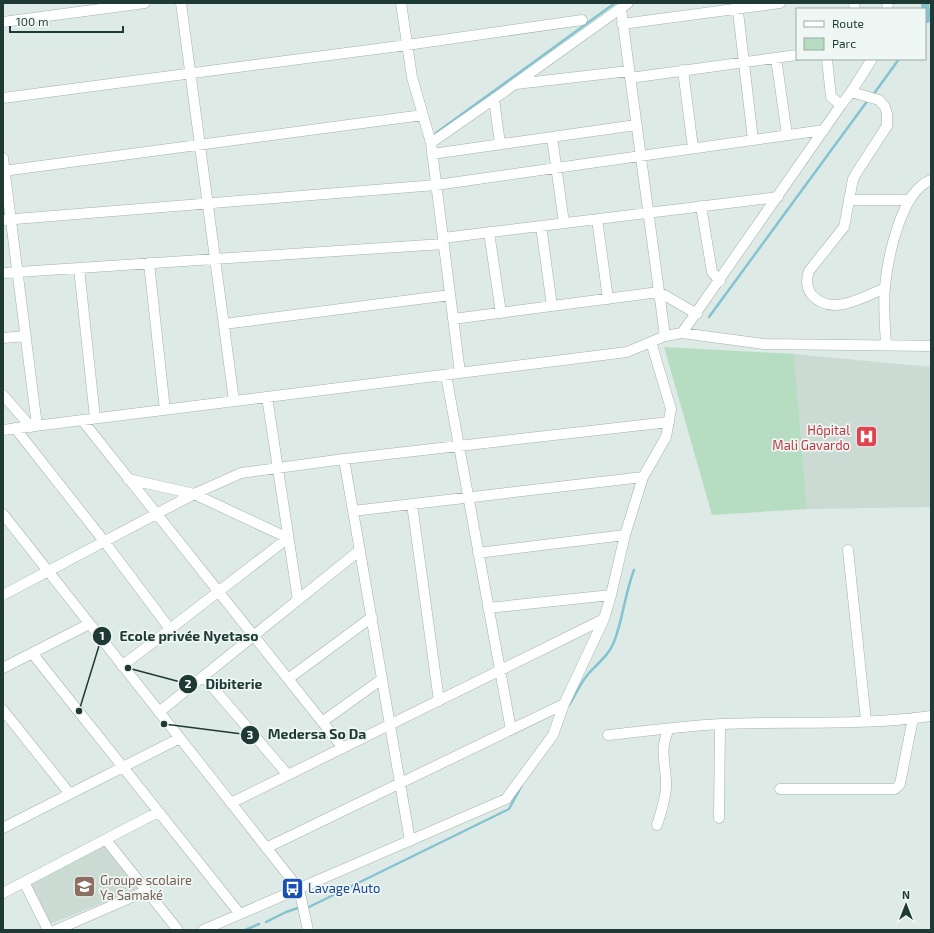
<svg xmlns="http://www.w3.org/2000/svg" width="934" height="933" font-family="'Exo 2',sans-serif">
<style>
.built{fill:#ccdad4}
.green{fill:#b6dcc1}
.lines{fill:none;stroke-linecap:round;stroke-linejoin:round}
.stream{stroke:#83c3d2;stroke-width:2.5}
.canal{stroke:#83c3d2;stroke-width:8}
.minor-casing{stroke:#a1b2ac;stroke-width:11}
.minor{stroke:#fff;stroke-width:10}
.labels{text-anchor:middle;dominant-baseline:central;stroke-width:3.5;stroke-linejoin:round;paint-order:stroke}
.health-label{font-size:13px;fill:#be3a42;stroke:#eef7f3;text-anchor:end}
.education-label{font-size:13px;fill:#785e54;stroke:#eef7f3;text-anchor:start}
.transit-label{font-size:13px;fill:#164399;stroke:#eef7f3;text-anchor:start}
.leader{fill:none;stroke:#1f3a34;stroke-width:1.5}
.callout-dot{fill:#1f3a34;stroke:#eef7f3;stroke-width:1.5}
.mark-label{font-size:12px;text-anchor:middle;font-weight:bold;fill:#fff}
.callout-label{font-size:14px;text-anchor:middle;font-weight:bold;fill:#1f3a34;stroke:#eef7f3;stroke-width:3.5;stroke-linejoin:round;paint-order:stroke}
</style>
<rect width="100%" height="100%" fill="#deeae5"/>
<path class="built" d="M794 354 931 367V507L807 509Z
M103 845 138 889 50 924 30 884Z"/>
<path class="green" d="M664 347 794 354 807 509 712 515Z"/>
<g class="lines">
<path class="stream" d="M925 21 927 19H931
M873 95 899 59
M436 133 615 3
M709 317 868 100
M569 705C576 694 581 682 589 673 598 663 609 655 614 642 623 619 625 593 634 570
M309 907 509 809 522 785
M266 922 286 912 298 908
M245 930 259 924"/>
<path class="canal" d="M925 3 927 19"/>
<defs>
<path id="minor" d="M181 3 234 401
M401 3 412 77 431 143 460 373
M737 3 753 140
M854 3 855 9
M621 9 665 336
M887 9 888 3
M3 22 145 3
M622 24 780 3
M776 58 787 135
M827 59 831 97 841 105
M683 70 693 148
M630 78 797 55
M516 84 629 71
M851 92 879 100 885 107 887 114V126L857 172 853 179 844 227 809 271C806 280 806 288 812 295 831 317 864 297 885 288
M3 98 407 45 582 20
M494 99 500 144
M552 137 564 223
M431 143 494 99 628 3
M432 154 636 125
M3 158 37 426
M3 171 423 115
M850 200H910
M701 206 712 272 720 281
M597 219 608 299
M3 220 436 185 824 130
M541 226 552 306
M489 232 501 313
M443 238 778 197
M149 263 165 410
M79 268 95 418
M3 273 443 244
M453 319 659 292 697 314
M224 324 450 295
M682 333 841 105 851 92 872 59
M3 338 26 336
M886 345C885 326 883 305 885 286 888 257 901 191 931 180
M446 375 511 730
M3 395 31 427
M267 397 298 600
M82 420 343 748
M15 428 104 541 170 629
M3 430 627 352 665 336 682 333 764 344 931 346
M344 459 410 841
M412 504 439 701
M353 511 643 477
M3 514 299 889 308 930
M848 550 866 721
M478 553 625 535
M3 595 194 494 241 473 344 459 669 422
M488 608 611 595
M32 653 240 914
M122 666 288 538 194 494 128 479
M3 668 89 624
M203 676 288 775
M288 679 372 617
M3 710 70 794
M159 712 360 550
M322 722 382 679
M608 735C646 731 683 726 721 724 791 721 862 726 931 716
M780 789H895L900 784 913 718
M231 803 604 619
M719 818 720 724
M657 825C661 813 665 801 666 788 667 765 658 751 669 729
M3 828 180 738
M106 840 178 930
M266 848 564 704
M24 882 48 930
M3 893 158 812
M56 930 146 891
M203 930 506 799 553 735 564 704 604 619 611 595 625 535 643 477 666 437 671 409 651 342"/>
</defs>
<use href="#minor" class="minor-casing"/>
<use href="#minor" class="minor"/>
</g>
<defs>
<symbol id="hospital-square" viewBox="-11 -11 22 22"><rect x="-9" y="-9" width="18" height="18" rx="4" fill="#e0444e" stroke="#eef7f3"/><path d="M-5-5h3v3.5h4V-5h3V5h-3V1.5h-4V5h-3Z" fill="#fff"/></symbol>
<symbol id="school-square" viewBox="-11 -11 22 22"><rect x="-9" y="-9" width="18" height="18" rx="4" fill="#8d6e63" stroke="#eef7f3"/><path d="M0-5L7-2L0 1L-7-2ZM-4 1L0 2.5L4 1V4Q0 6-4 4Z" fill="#fff"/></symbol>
<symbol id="bus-square" viewBox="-11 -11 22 22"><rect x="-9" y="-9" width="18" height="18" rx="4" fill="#1a4fb4" stroke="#eef7f3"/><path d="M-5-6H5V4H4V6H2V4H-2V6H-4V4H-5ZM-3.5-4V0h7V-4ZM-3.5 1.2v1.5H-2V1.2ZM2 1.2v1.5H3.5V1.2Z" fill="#fff"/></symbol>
</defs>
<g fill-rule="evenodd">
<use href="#hospital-square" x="854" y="424" width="25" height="25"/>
<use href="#school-square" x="72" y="874" width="25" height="25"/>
<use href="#bus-square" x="280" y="876" width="25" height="25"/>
</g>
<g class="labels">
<g class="health-label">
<text x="850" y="430">Hôpital<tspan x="850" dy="15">Mali Gavardo</tspan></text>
</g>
<g class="education-label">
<text x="100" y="880">Groupe scolaire<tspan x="100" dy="15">Ya Samaké</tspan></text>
</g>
<g class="transit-label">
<text x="308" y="888">Lavage Auto</text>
</g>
</g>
<path class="leader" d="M79 711L102 636M128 668L188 684M164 724L250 735"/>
<g class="callout-dot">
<circle cx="79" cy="711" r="4"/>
<circle cx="128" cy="668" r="4"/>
<circle cx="164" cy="724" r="4"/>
<circle cx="102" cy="636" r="10"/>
<circle cx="188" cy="684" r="10"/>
<circle cx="250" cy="735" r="10"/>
</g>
<g class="mark-label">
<text x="102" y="640">1</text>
<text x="188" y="688">2</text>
<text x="250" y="739">3</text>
</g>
<g class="callout-label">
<text x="189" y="641">Ecole privée Nyetaso</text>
<text x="234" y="689">Dibiterie</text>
<text x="317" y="739">Medersa So Da</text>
</g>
<rect width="934" height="933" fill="none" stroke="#1f3a34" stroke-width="8"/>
<rect x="796" y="8" width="130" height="52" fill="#eef7f3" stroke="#9baba7"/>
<rect x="804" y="21" width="20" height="6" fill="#ffffff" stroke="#9baba7"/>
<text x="832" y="28" font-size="12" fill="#1f3a34">Route</text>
<rect x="804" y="38" width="20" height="12" fill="#b6dcc1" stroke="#9baba7"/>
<text x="832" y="48" font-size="12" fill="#1f3a34">Parc</text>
<g transform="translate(906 905)" stroke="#eef7f3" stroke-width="3" paint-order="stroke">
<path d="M0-3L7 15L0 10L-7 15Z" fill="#1f3a34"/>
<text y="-6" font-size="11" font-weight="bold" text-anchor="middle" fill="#1f3a34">N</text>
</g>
<path d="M10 26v6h113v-6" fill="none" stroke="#1f3a34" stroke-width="2"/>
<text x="16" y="26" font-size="12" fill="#1f3a34" stroke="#eef7f3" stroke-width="3" paint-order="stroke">100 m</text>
</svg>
